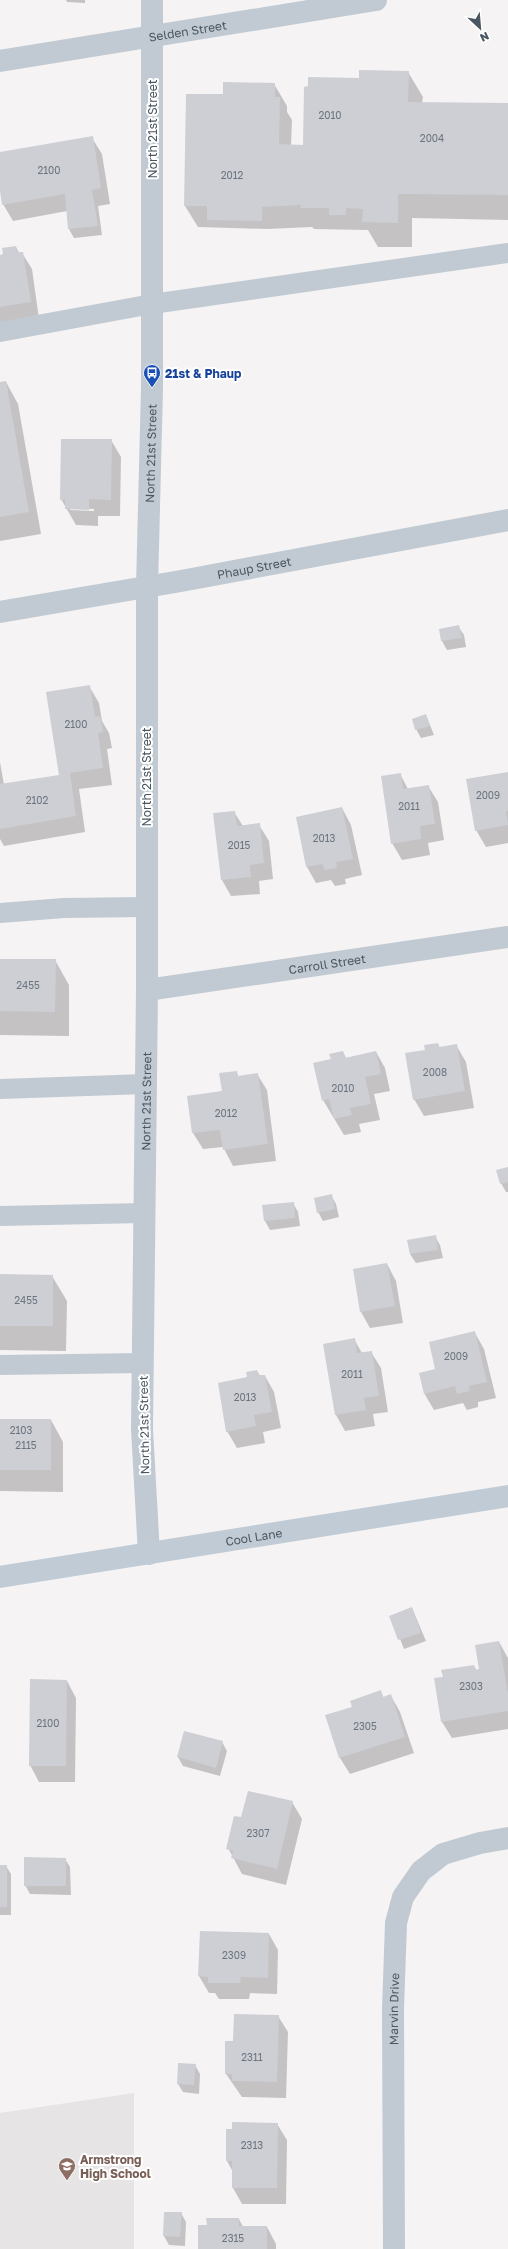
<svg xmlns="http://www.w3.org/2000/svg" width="508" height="2249" font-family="'Golos Text',sans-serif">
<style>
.education{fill:#e6e4e5}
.shadow{fill:#0003;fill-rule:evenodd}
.building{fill:#cdcfd5}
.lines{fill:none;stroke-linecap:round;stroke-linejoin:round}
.lane{stroke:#c1cad2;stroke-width:20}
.street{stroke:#c1cad2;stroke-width:22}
.secondary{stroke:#c1cbd6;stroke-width:22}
.labels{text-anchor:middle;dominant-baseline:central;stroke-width:4;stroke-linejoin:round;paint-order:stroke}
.number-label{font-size:10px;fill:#6b747e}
.street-label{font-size:12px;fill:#4a5661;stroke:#fff}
.transit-label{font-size:12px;font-weight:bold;fill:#164399;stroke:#fff;text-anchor:start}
.education-label{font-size:12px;font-weight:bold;fill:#785e54;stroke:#fff;text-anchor:start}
</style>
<rect width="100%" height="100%" fill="#f5f3f3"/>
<path class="education" d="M134 2093V2249H0V2113Z"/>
<path class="shadow" d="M66 0H85V3L67 2Z
M408 72 423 97 422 103 508 104V220L412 218V247H378L368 230 314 229 312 227 267 229 198 227 185 206 224 95 274 84 287 106V112L292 120 291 146H304L357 79Z
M92 138 102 154 110 204 98 206 102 235 74 238 69 229 67 211 13 221 3 204 0 185V153Z
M16 247 19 253H22L32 269 39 319 0 324V256Z
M6 382 18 404 41 534 0 541V383Z
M111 440 121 457 120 516H98V526L76 525 61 499ZM70 508 94 509V511L70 510Z
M458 626 464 635 466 647 447 650 442 641 440 630Z
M89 686 99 703 102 721 109 733 112 748 107 749 112 785 79 789 85 832 4 846 0 839V762L4 785 60 776Z
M426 715 434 735 421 738 416 729Z
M508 773V843L486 847 476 830Z
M400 774 408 789 428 786 438 802 444 840 428 843 430 855 402 860 392 843Z
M342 808 351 825 362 875 345 879 346 884 335 886 331 880 316 883 307 867 297 818Z
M234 812 243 826 259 825 269 841 273 879 259 881 260 894 231 896 222 880 215 814Z
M0 960H55L69 985V1036L0 1035Z
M438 1044 440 1048 456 1045 466 1062 474 1108 424 1116 414 1099 427 1050Z
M343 1052 346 1058 376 1052 385 1068 390 1091 374 1094 380 1120 359 1124 361 1132 344 1135 323 1100 332 1060Z
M236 1072 239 1077 257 1074 267 1090 276 1161 233 1166 223 1147 203 1149 193 1133 188 1097 223 1092Z
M508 1168V1192H506L501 1183Z
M331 1195 336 1204 339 1217 323 1221 318 1212Z
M293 1203 298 1212 300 1226 270 1230 265 1221 263 1206Z
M435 1236 440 1245 443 1258 416 1263 410 1254 408 1241Z
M387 1264 396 1281 403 1323 370 1328 361 1312Z
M0 1275 52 1276 67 1301 66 1351 0 1350Z
M475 1333 484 1349 496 1398 478 1402V1407L467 1410 463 1403 434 1410 424 1393 437 1370Z
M354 1339 362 1353 371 1352 381 1368 388 1412 373 1414 375 1426 345 1431 336 1415Z
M257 1371 260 1376H265L274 1392 281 1428 263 1432 265 1443 237 1448 227 1431 248 1378Z
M0 1420H51L63 1442V1492L0 1491Z
M412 1608 426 1641 404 1649 391 1616Z
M499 1642 508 1658V1729L452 1738 442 1722 444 1678 474 1666 477 1671 480 1670Z
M67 1681 76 1698 75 1782H39L30 1765Z
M380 1691 384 1698 391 1696 400 1712 414 1753 350 1774 340 1758 327 1716 353 1708Z
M222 1742 227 1751 220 1776 183 1766 178 1757Z
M292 1802 302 1819 286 1885 242 1874 228 1848 242 1818Z
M65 1859 70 1867 71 1895 30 1894 25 1885Z
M0 1866H6L11 1874V1915H0Z
M201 1932 269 1934 278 1950 277 1994 250 1993 249 1999H219L215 1993H209L199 1976Z
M278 2016 288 2032 286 2098 242 2097 226 2074 233 2042Z
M195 2065 200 2074 199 2094 183 2092 178 2084Z
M277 2124 287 2140 286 2204H242L233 2188V2172L227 2161Z
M181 2213 186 2222 185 2246 169 2245 164 2236Z
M239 2219 243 2227H267L276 2244V2249H199L208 2226Z"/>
<path class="building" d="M359 70 409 71 408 102 508 103V195L398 194V223L362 222 363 209 346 208V215H329V208H300L301 205 262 207V221L207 220V206H184L186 94H223V82L275 83V97H280L279 144 303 145 304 87 308 86V77L359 78Z
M93 136 101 188 92 190 98 226 68 229 65 194 2 205 0 191V152Z
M16 246 17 252H23L31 302 0 307V255L3 254 2 248Z
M6 381 29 512 0 517V382Z
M61 439H112L111 500 89 499V510L65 509V500H60Z
M459 625 462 638 441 641 439 629Z
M90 685 95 717 100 716 103 732 98 733 103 768 70 773 76 816 0 829V784L59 775 46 692Z
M426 714 430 726 415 730 412 719Z
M508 772V811H506L508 825 475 831 466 779Z
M401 773 403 789 429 785 435 824 420 826 421 839 391 844 381 776Z
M342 807 353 859 336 862 337 868 324 870 323 864 306 867 296 817Z
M235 811 237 826 260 823 264 863 250 865 251 877 221 880 213 813Z
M0 959H56L55 1012 0 1011Z
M438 1043 439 1047 457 1044 465 1091 413 1100 405 1053 425 1050 424 1045Z
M343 1051 345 1058 376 1051 381 1074 365 1077 371 1104 350 1108 352 1115 334 1119 329 1099 322 1101 313 1063 331 1059 329 1054Z
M237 1071 238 1076 258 1073 268 1144 223 1150 220 1130 192 1133 187 1096 222 1091 219 1073Z
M508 1167V1182L500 1184 496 1170Z
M332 1194 335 1209 317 1213 314 1198Z
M294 1202 295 1218 264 1221 262 1205Z
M436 1235 438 1250 410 1254 407 1240Z
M387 1263 395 1306 360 1312 353 1269Z
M0 1274 53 1275V1326H0Z
M475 1331 487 1382 469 1386 470 1391 457 1394 455 1386 424 1394 419 1373 435 1369 429 1342Z
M355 1338 357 1353 372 1351 379 1396 364 1398 366 1410 335 1415 323 1344Z
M257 1370 258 1375H265L272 1412 254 1415 256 1426 226 1432 218 1383 247 1377 246 1372Z
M0 1419H51V1470H0Z
M412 1607 421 1633 398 1640 389 1616Z
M499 1641 508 1694V1711L441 1722 434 1678 443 1677 441 1670 474 1665 475 1670 479 1669 475 1645Z
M30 1679 67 1680 66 1766H29Z
M381 1690 383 1697 391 1694 405 1737 339 1758 325 1715 352 1707 350 1701Z
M184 1731 223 1741 216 1768 177 1757Z
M248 1791 293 1801 277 1869 231 1858 233 1851 226 1849 234 1816 241 1817Z
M24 1857 66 1858V1886H24Z
M0 1865H7V1907H0Z
M200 1931 269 1933 268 1978 241 1977 240 1983H208V1977L198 1976Z
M234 2014 279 2015 277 2082 232 2081V2074H225V2041H233Z
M178 2063 196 2064 194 2085 177 2084Z
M232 2122 278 2123 277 2188H232V2161H226V2129H232Z
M164 2212H182L180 2237 163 2236Z
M206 2218H239V2226H267V2249H198V2225H207Z"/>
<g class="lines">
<path class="lane" d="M0 332 152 304 508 253
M0 913 64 908 145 907
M0 1089 146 1084
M0 1216 144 1213
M0 1365 143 1363"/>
<g class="street">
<path id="s1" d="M0 61 376 0"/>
<path id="s2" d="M0 612 181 581 508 520"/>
<path id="s3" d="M147 990 508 937"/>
<path id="s4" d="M149 1554 142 1429 147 990V587L152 388V0"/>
<path id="s5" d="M394 2249 393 2009 396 1923 403 1897 421 1871 443 1854 480 1843 508 1838"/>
</g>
<path class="secondary" id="s6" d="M0 1577 508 1496"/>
</g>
<defs>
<symbol id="bus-pin" viewBox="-11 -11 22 30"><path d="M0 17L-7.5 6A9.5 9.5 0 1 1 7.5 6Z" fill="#1a4fb4" stroke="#fff"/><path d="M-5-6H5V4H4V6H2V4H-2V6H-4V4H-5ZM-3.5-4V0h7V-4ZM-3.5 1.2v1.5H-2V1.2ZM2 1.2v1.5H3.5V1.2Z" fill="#fff"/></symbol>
<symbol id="school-pin" viewBox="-11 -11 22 30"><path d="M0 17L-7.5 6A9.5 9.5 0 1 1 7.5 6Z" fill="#8d6e63" stroke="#fff"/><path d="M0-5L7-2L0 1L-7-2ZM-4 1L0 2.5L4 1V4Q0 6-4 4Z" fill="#fff"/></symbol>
</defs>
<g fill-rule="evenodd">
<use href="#bus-pin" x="142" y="363" width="20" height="27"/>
<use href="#school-pin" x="57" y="2156" width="20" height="27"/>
</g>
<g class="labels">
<g class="number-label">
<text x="330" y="115">2010</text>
<text x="432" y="138">2004</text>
<text x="49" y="170">2100</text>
<text x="232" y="175">2012</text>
<text x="76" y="724">2100</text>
<text x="488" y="795">2009</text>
<text x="37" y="800">2102</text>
<text x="409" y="806">2011</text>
<text x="324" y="838">2013</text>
<text x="239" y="845">2015</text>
<text x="28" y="985">2455</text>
<text x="435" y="1072">2008</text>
<text x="343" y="1088">2010</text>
<text x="226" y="1113">2012</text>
<text x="26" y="1300">2455</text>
<text x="456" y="1356">2009</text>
<text x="352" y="1374">2011</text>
<text x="245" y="1397">2013</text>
<text x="21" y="1430">2103</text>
<text x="26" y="1445">2115</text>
<text x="471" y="1686">2303</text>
<text x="48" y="1723">2100</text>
<text x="365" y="1726">2305</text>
<text x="258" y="1833">2307</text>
<text x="234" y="1955">2309</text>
<text x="252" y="2057">2311</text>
<text x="252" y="2145">2313</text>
<text x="233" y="2238">2315</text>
</g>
<g class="street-label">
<text stroke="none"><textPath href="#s1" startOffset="190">Selden Street</textPath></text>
<text transform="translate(152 129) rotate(-90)">North 21st Street</text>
<text stroke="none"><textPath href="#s4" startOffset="1101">North 21st Street</textPath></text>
<text stroke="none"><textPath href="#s2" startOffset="258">Phaup Street</textPath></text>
<text transform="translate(146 777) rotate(-90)">North 21st Street</text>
<text stroke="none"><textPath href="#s3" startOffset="182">Carroll Street</textPath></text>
<text stroke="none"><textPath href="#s4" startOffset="453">North 21st Street</textPath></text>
<text transform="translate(144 1425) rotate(-91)">North 21st Street</text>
<text stroke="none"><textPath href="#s6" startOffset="257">Cool Lane</textPath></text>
<text stroke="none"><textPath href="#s5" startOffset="240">Marvin Drive</textPath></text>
</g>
<g class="transit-label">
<text x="165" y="373">21st &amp; Phaup</text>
</g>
<g class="education-label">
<text x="80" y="2159">Armstrong<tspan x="80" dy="14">High School</tspan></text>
</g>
</g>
<g transform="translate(480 28) rotate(154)" stroke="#ffffff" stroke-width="3" paint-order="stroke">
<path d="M0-3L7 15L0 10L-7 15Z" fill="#4a5661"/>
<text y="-6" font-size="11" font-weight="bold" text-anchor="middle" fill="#4a5661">N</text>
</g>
</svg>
